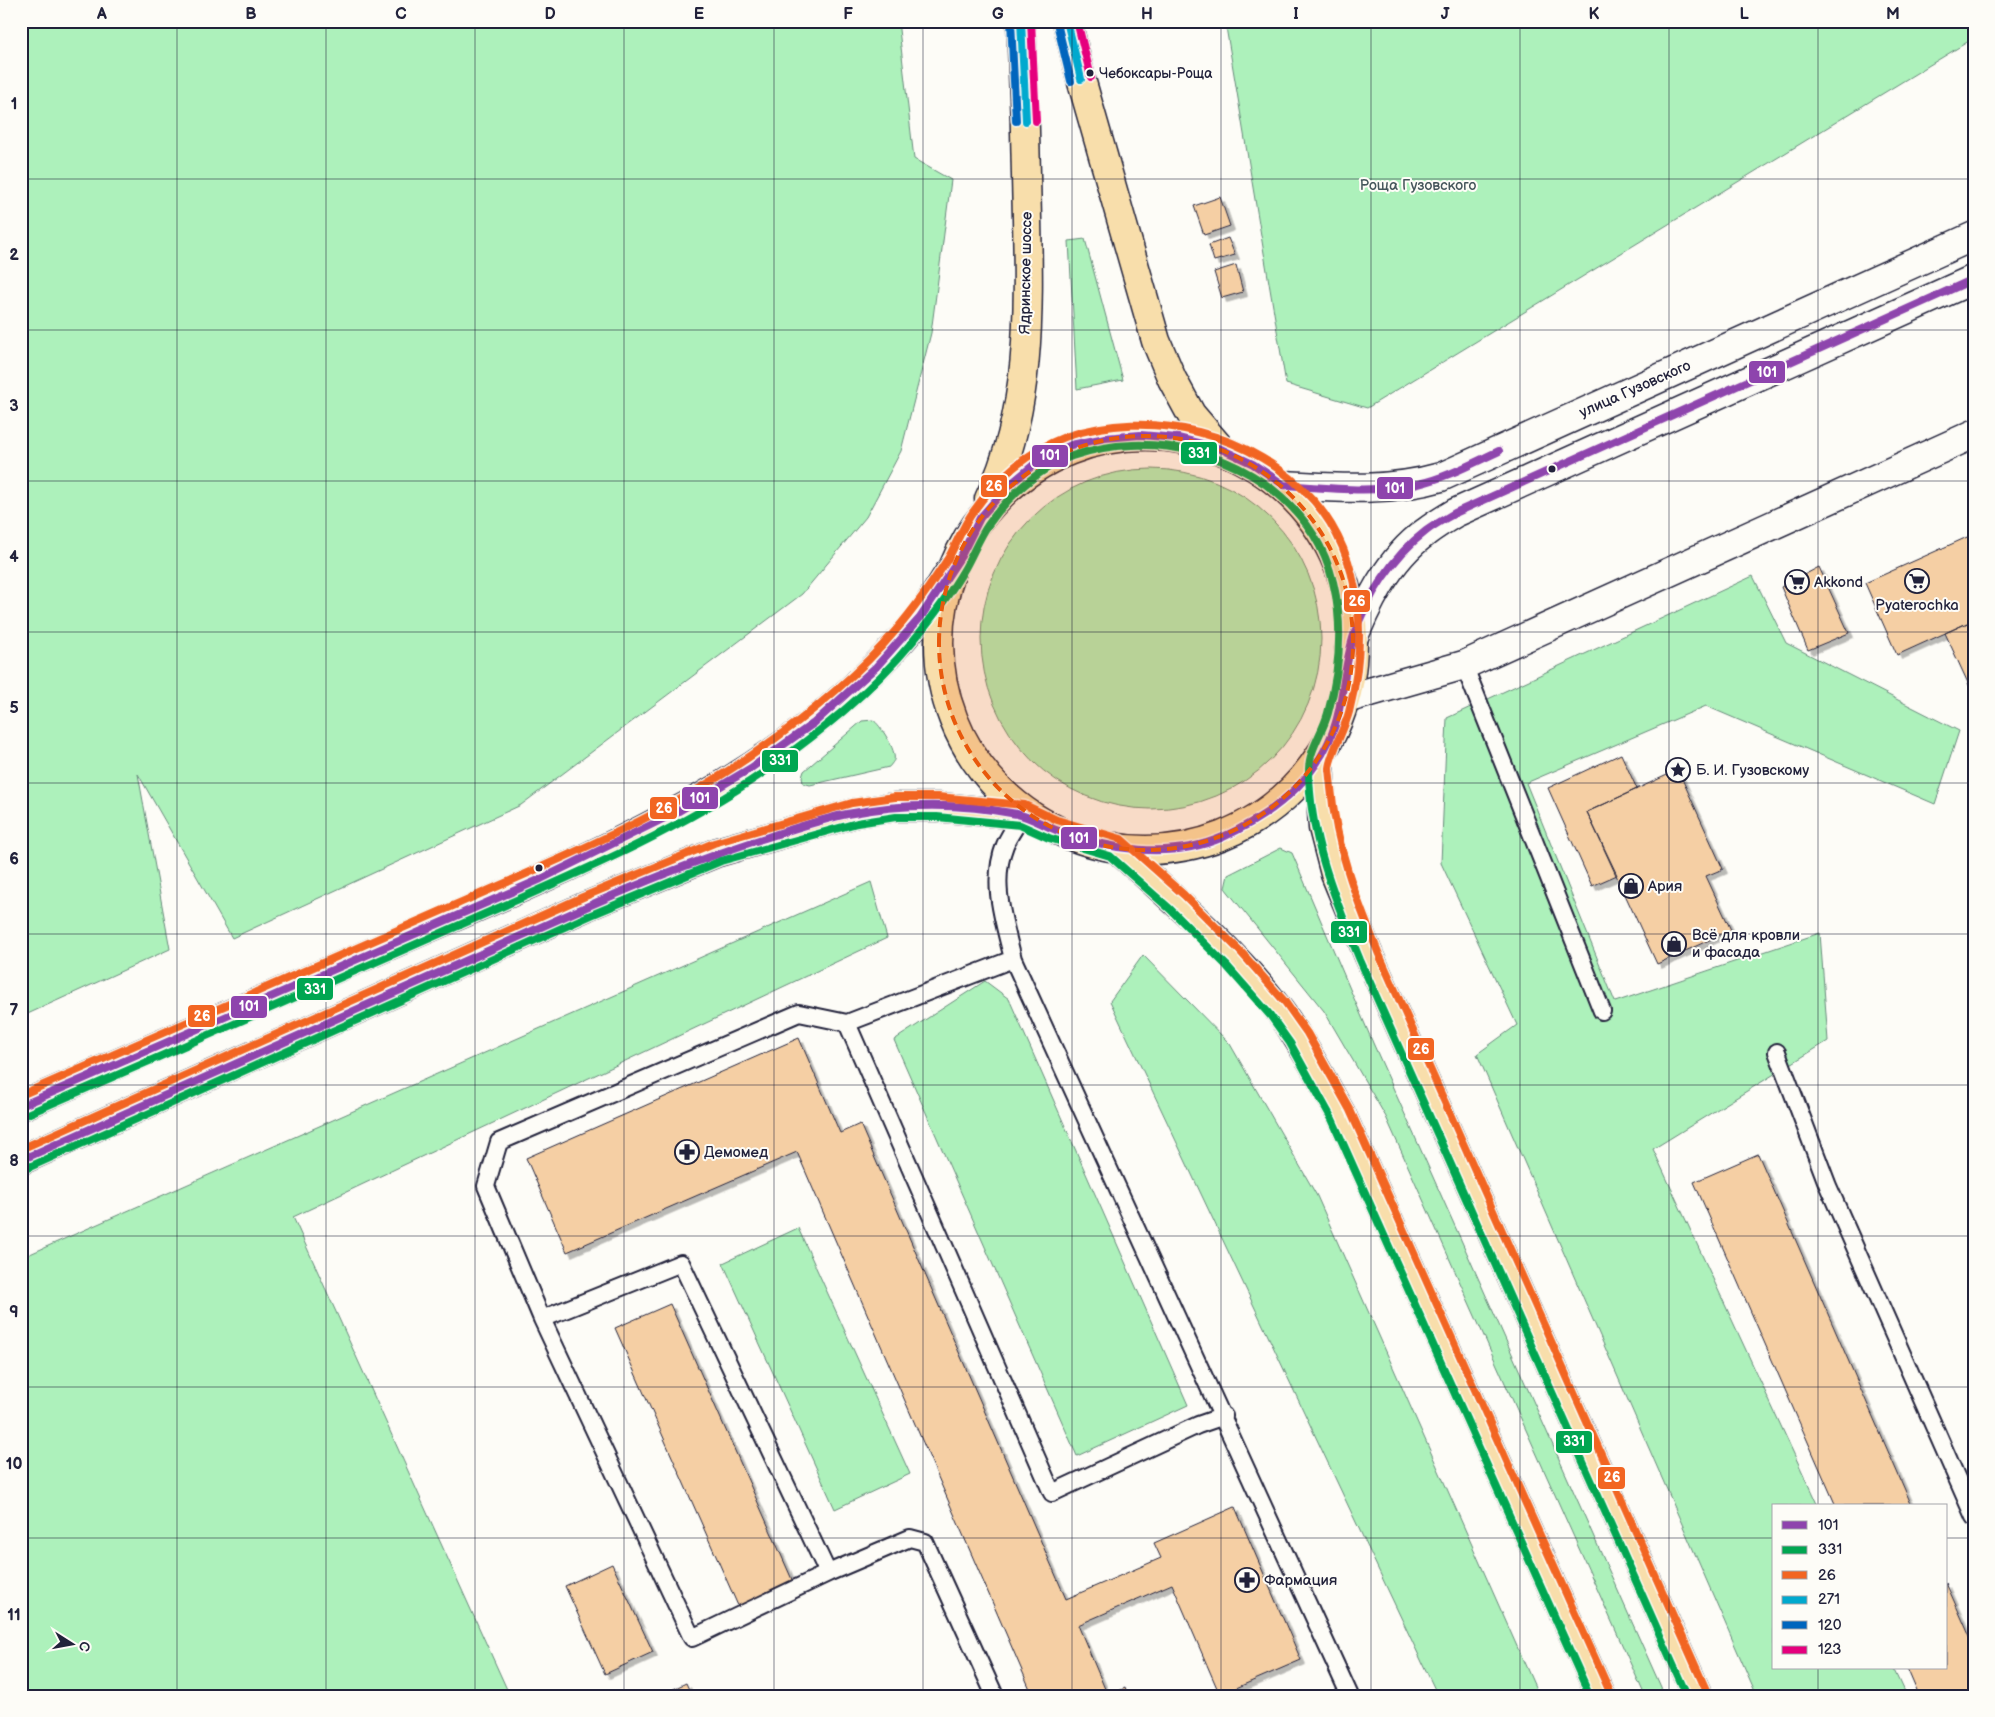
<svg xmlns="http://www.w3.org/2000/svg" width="1995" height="1717" font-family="'Balsamiq Sans',sans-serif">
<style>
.green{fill:#adf1bb;stroke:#688a7b}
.building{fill:#f5cfa4;stroke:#22223b;filter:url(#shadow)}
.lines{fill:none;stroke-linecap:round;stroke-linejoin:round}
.lane-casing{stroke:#22223b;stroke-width:20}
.street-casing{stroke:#22223b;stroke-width:31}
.secondary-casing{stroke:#22223b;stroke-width:31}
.primary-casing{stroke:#22223b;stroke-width:31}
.lane{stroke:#fdfcf7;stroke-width:16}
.street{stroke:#fdfcf7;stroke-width:28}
.secondary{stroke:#fdfcf7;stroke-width:28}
.primary{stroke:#f8deab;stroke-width:28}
.bus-1-casing{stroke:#fdfcf7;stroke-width:11}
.bus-2-casing{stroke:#fdfcf7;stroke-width:11}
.bus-3-casing{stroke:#fdfcf7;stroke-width:11}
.bus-4-casing{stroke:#fdfcf7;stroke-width:11}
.bus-5-casing{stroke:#fdfcf7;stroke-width:11}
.bus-6-casing{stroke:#fdfcf7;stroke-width:11}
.bus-1{stroke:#8e44ad;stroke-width:8}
.bus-2{stroke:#00a651;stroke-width:8}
.bus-3{stroke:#f26522;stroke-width:8}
.bus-4{stroke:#00a9ce;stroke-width:8}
.bus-5{stroke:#0065bd;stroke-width:8}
.bus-6{stroke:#e5007d;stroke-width:8}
.marked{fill:#e8590c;fill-opacity:0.2;stroke:#e8590c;stroke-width:4;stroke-dasharray:10 6;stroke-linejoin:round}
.grid{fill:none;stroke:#22223b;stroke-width:1;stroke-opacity:0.55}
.bus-dot{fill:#22223b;stroke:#fdfcf7;stroke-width:2}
.labels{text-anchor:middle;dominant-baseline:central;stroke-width:4;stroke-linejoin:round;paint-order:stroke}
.bus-label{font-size:14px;fill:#22223b;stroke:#fdfcf7;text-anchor:start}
.park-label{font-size:15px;fill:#45565b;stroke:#fdfcf7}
.street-label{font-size:15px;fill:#22223b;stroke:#fdfcf7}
.poi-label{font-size:15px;fill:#22223b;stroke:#fdfcf7;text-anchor:start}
.line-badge{stroke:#fdfcf7;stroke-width:2}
.badge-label{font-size:14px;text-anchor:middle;font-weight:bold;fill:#fff}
.neatline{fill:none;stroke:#22223b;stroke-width:2}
.grid-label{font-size:16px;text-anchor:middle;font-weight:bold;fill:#22223b}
</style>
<defs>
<filter id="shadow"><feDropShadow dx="4.5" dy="4.5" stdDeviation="0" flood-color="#0004"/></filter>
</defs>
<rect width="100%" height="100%" fill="#fdfcf7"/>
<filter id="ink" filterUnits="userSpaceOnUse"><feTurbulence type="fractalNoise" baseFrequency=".02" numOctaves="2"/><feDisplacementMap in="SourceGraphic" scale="10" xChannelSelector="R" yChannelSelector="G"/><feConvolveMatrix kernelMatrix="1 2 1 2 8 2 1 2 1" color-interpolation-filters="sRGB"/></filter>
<g filter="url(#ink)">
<path class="green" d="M21 21H898L914 159 951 180 931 333 901 451 866 517 802 594 521 805 232 938 138 774 170 949 21 1017Z
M1225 21H1974V38L1367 408 1286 384Z
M1085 239 1123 380 1077 389 1069 241Z
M981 639a170 170 0 1 1 340 0a170 170 0 1 1-340 0Z
M1753 576 1786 643 1959 731 1935 804 1706 706 1526 783 1615 1002 1820 933 1828 1041 1653 1149 1818 1506H1774V1668H1893L1906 1696H1757L1477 1054 1517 1025 1441 863 1447 718Z
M873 720C880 724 897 751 894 760 894 761 889 767 889 767L810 785 803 783 802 777 804 771 862 721Z
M1281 848 1292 853 1373 1043 1665 1696H1645L1386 1117 1324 1011 1225 888 1228 875Z
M871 882 887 938 293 1217 510 1696H21V1258Z
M1143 955 1230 1044 1317 1196 1539 1696H1438L1110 1001Z
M985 981 1009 999 1188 1405 1077 1456 894 1040Z
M798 1228 910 1474 835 1509 723 1263Z"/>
<path class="building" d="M1220 197 1230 226 1204 235 1194 206Z
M1228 238 1235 255 1214 261 1209 245Z
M1236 265 1243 292 1222 298 1214 272Z
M1974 534V620L1897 655 1865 583Z
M1819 567 1849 633 1808 650 1781 587Z
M1974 620V696L1945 633Z
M1621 754 1637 789 1587 812 1617 875 1592 886 1548 788Z
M1678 770 1723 869 1706 876 1731 930 1657 964 1587 812Z
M799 1038 840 1133 860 1124 1066 1599 1161 1558 1154 1543 1235 1507 1301 1660 1220 1695 1172 1584 1078 1625 1108 1696H1033L797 1152 567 1252 526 1158Z
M1758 1154 1912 1506H1836L1694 1182Z
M670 1304 794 1584 739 1608 615 1328Z
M612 1564 653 1652 605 1674 565 1586Z
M1946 1583 1974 1646V1696H1919L1907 1668H1946Z
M686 1683 692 1696H659Z
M1125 1688 1128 1696H1108Z"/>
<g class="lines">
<defs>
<path id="lane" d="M1464 665 1602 1011
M1023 815C1017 824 1009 835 1005 845 990 883 1004 921 1013 959L1350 1696
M847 1023 1013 959
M1777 1052 1828 1186 1974 1517
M542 1319 692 1638 828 1573
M995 1696 925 1542 910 1538 828 1573 681 1263 542 1319 486 1186 499 1142 799 1013 847 1023 1052 1493 1198 1425 1224 1416"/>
<path id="street" d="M1342 700 1464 665 1974 434"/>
<path id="secondary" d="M1284 485C1337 488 1389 492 1441 477L1974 236
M1349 649C1365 607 1388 559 1426 532 1435 525 1445 519 1455 513L1974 279"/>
<path id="primary" d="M1067 21 1081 79 1156 341 1172 379 1191 414 1221 449
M939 643a207 207 0 1 1 414 0a207 207 0 1 1-414 0Z
M989 499C1031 413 1029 312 1027 219 1026 153 1024 87 1021 21
M1319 763 1323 828 1335 874 1369 956 1698 1696
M1115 847C1172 898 1232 949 1279 1010 1303 1042 1321 1079 1341 1114L1601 1696
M21 1106C148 1050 274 995 401 940 586 859 788 781 919 619 930 605 939 588 949 573
M21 1160 587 906 718 852 855 813 895 807H937L1023 815"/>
</defs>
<use href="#lane" class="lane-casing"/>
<use href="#street" class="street-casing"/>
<use href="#secondary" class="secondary-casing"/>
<use href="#primary" class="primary-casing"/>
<use href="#lane" class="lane"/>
<use href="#street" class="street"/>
<use href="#secondary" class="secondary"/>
<use href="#primary" class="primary"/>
<defs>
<path id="bus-1" d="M1284 485C1328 488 1374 494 1418 484 1446 478 1473 463 1499 451
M21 1106 541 879 677 812 751 768 814 723 876 667 920 618 961 556 980 518 1006 488 1037 462 1071 445 1105 438 1140 435 1178 438 1221 449 1253 464 1284 485
M21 1160C174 1091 328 1023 481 954 574 912 667 869 765 838 792 829 820 820 847 814 903 803 961 803 1017 814 1031 817 1043 825 1056 830 1108 850 1170 860 1223 837 1278 812 1326 772 1339 710 1344 685 1346 659 1354 635 1367 597 1393 556 1426 531 1435 524 1445 519 1455 513L1974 279"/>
<path id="bus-2" d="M25 1115C171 1052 317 988 462 924 564 879 672 835 764 772 818 734 871 692 913 641 932 618 950 594 965 568 973 554 979 538 988 525 1008 496 1039 468 1072 456 1149 429 1246 452 1299 515 1346 569 1346 648 1328 713 1323 732 1309 750 1309 769 1309 837 1335 899 1360 960L1687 1696
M25 1169 591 915 721 861 857 823 896 817H937L1020 825 1049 838 1110 856 1170 909 1226 965 1270 1015 1290 1043 1332 1119 1590 1696"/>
<path id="bus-3" d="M21 1095C166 1032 311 969 455 905 555 861 661 818 752 755 804 719 855 679 896 630 916 607 933 582 949 557 957 542 963 526 973 512 995 480 1028 451 1065 437 1150 407 1255 433 1314 501 1364 559 1367 641 1349 712 1345 728 1330 755 1329 768 1329 770 1331 787 1331 788 1336 847 1356 898 1378 952L1707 1692
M21 1149 583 897 714 843 852 803 895 797H938L1025 805 1057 820 1121 839 1184 895 1240 951 1285 1002 1307 1033 1350 1110 1610 1692"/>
<path id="bus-4" d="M1021 21 1026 121
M1067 21 1081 79"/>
<path id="bus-5" d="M1011 21 1016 121
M1057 23 1071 81"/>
<path id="bus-6" d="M1031 21 1036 121
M1077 21 1091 77"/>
</defs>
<use href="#bus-1" class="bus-1-casing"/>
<use href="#bus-2" class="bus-2-casing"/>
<use href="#bus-3" class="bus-3-casing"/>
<use href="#bus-4" class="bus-4-casing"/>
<use href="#bus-5" class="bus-5-casing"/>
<use href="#bus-6" class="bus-6-casing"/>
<use href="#bus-1" class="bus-1"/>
<use href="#bus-2" class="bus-2"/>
<use href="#bus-3" class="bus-3"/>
<use href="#bus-4" class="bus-4"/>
<use href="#bus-5" class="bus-5"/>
<use href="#bus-6" class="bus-6"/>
</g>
</g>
<path class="marked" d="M939 643a207 207 0 1 1 414 0a207 207 0 1 1-414 0Z"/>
<path class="grid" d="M177 21V1696M326 21V1696M475 21V1696M624 21V1696M774 21V1696M923 21V1696M1072 21V1696M1221 21V1696M1371 21V1696M1520 21V1696M1669 21V1696M1818 21V1506M21 179H1974M21 330H1974M21 481H1974M21 632H1974M21 783H1974M21 934H1974M21 1085H1974M21 1236H1974M21 1387H1974M21 1538H1774M1946 1538H1974M1818 1668V1696"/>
<defs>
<symbol id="supermarket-ring" viewBox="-11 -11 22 22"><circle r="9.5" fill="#fdfcf7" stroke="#22223b" stroke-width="1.5"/><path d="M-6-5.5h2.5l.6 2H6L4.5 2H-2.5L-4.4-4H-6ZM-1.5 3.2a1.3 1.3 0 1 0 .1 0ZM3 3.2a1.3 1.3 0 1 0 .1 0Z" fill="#22223b"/></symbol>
<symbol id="sight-ring" viewBox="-11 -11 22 22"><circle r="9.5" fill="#fdfcf7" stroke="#22223b" stroke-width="1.5"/><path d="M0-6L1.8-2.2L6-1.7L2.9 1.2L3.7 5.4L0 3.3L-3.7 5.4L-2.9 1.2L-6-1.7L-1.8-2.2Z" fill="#22223b"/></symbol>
<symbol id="shop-ring" viewBox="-11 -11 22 22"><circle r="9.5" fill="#fdfcf7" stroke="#22223b" stroke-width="1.5"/><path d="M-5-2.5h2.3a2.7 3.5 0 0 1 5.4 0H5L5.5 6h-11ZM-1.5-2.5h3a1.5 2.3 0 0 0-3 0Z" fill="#22223b"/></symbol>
<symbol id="pharmacy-ring" viewBox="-11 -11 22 22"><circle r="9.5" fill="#fdfcf7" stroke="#22223b" stroke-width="1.5"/><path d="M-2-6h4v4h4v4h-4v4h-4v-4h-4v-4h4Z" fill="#22223b"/></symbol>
</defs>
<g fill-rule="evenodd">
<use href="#supermarket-ring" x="1903" y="567" width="28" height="28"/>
<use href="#supermarket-ring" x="1783" y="568" width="28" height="28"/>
<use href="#sight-ring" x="1664" y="756" width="28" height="28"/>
<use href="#shop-ring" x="1617" y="872" width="28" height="28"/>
<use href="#shop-ring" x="1660" y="930" width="28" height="28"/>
<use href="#pharmacy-ring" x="673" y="1138" width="28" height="28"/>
<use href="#pharmacy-ring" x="1233" y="1566" width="28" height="28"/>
</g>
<g class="bus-dot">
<circle cx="1090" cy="73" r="4.5"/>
<circle cx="1552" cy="469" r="4.5"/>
<circle cx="539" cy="868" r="4.5"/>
</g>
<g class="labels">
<g class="bus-label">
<text x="1099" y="73">Чебоксары-Роща</text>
</g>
<g class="park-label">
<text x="1418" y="185">Роща Гузовского</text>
</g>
<g class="street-label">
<text transform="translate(1026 273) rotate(-89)">Ядринское шоссе</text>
<text transform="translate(1635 389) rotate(-24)">улица Гузовского</text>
</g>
<g class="poi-label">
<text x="1814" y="582">Akkond</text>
<text x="1917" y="605" text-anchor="middle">Pyaterochka</text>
<text x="1696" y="770">Б. И. Гузовскому</text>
<text x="1648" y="886">Ария</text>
<text x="1692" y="935">Всё для кровли<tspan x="1692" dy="17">и фасада</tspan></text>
<text x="704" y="1152">Демомед</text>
<text x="1264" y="1580">Фармация</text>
</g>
</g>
<g class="line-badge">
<rect x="1748" y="360" width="38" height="24" rx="5" fill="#8e44ad"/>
<rect x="1180" y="441" width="38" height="24" rx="5" fill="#00a651"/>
<rect x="1031" y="444" width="38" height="24" rx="5" fill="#8e44ad"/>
<rect x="980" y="474" width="28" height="24" rx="5" fill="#f26522"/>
<rect x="1376" y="476" width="38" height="24" rx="5" fill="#8e44ad"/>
<rect x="1343" y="589" width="28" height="24" rx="5" fill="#f26522"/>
<rect x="761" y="749" width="38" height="24" rx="5" fill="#00a651"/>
<rect x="681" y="786" width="38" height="24" rx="5" fill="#8e44ad"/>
<rect x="649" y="796" width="29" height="24" rx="5" fill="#f26522"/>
<rect x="1060" y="826" width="38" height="24" rx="5" fill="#8e44ad"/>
<rect x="1330" y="920" width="38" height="24" rx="5" fill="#00a651"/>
<rect x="296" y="977" width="38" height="24" rx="5" fill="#00a651"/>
<rect x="230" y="995" width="38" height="24" rx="5" fill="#8e44ad"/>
<rect x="187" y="1004" width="29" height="24" rx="5" fill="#f26522"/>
<rect x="1407" y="1037" width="28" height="24" rx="5" fill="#f26522"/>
<rect x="1555" y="1430" width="38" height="24" rx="5" fill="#00a651"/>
<rect x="1597" y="1466" width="29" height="24" rx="5" fill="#f26522"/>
</g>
<g class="badge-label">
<text x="1767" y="377">101</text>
<text x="1199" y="458">331</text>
<text x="1050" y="460">101</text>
<text x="994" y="491">26</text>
<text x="1395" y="493">101</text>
<text x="1357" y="606">26</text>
<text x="780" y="765">331</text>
<text x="700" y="803">101</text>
<text x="664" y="813">26</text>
<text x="1079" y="843">101</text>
<text x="1349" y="937">331</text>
<text x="315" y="994">331</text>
<text x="249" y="1011">101</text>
<text x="202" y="1021">26</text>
<text x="1421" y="1054">26</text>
<text x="1574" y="1446">331</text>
<text x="1612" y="1482">26</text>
</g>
<rect width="1995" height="1717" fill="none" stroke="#fdfcf7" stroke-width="55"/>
<rect x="1772" y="1504" width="175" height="165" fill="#fdfcf7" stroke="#a5a5ac"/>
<rect x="1782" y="1521" width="25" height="8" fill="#8e44ad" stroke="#a5a5ac"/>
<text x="1818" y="1530" font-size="15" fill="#22223b">101</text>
<rect x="1782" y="1546" width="25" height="8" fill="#00a651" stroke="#a5a5ac"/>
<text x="1818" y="1554" font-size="15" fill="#22223b">331</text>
<rect x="1782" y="1571" width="25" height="8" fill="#f26522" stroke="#a5a5ac"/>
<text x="1818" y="1580" font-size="15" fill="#22223b">26</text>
<rect x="1782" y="1596" width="25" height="8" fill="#00a9ce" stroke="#a5a5ac"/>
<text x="1818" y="1604" font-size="15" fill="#22223b">271</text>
<rect x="1782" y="1621" width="25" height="8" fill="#0065bd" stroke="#a5a5ac"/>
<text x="1818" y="1630" font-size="15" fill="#22223b">120</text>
<rect x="1782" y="1646" width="25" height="8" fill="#e5007d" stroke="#a5a5ac"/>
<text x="1818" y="1654" font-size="15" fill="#22223b">123</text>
<g transform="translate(72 1644) rotate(101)" stroke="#fdfcf7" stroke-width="4" paint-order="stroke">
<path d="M0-4L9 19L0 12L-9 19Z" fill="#22223b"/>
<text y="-8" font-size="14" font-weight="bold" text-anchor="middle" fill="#22223b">С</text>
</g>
<rect x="28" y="28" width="1940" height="1662" class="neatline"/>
<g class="grid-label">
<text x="102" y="19">A</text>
<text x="251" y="19">B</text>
<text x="401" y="19">C</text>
<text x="550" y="19">D</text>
<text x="699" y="19">E</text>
<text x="848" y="19">F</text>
<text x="998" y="19">G</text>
<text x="1147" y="19">H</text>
<text x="1296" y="19">I</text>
<text x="1445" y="19">J</text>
<text x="1594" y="19">K</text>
<text x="1744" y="19">L</text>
<text x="1893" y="19">M</text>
<text x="14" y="109">1</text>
<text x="14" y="260">2</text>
<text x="14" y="411">3</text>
<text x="14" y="562">4</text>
<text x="14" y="713">5</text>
<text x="14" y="864">6</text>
<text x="14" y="1015">7</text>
<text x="14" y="1166">8</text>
<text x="14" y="1317">9</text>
<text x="14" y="1469">10</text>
<text x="14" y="1620">11</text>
</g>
</svg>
